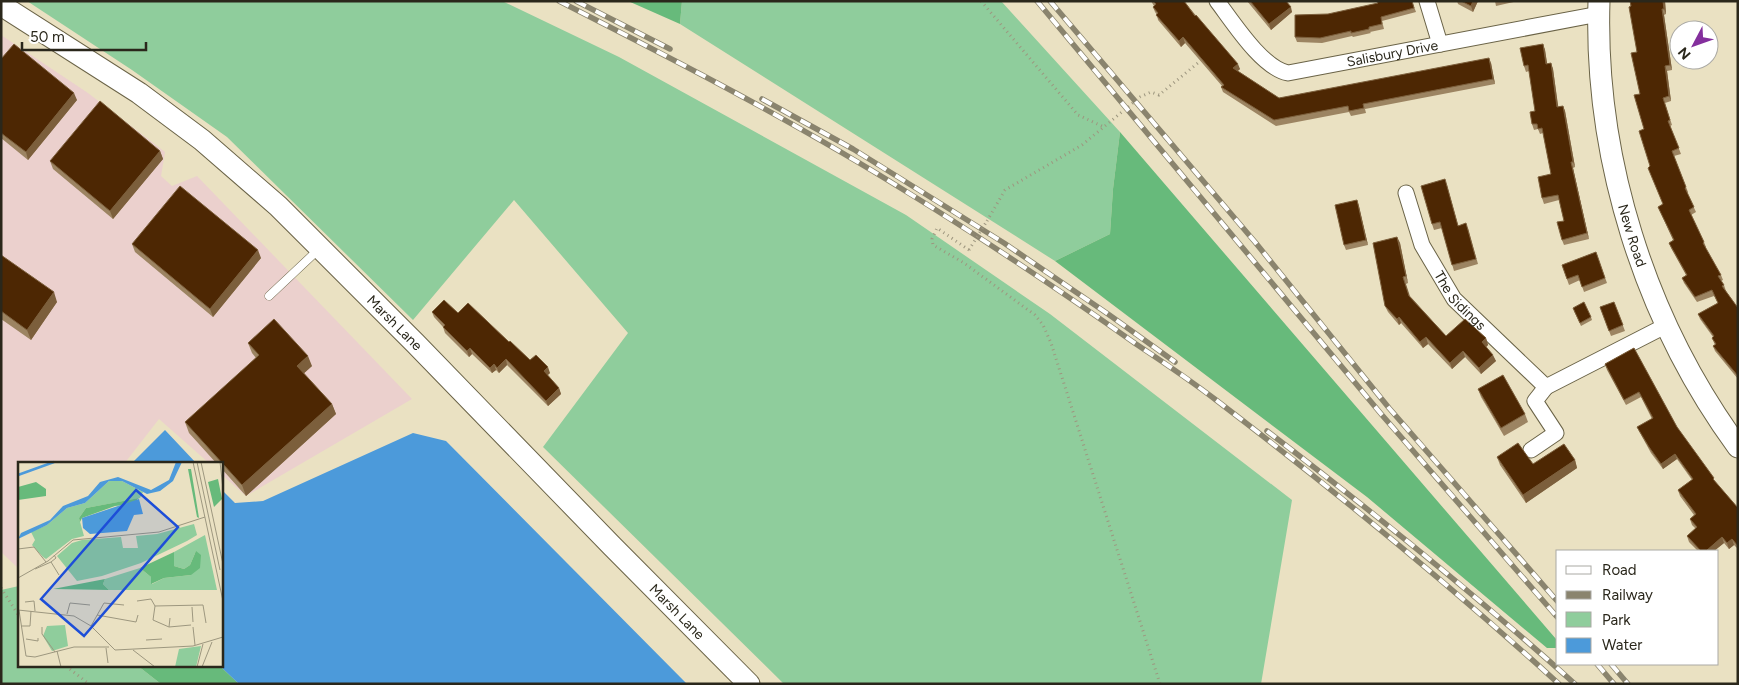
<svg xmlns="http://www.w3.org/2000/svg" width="1739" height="685" font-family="Figtree,sans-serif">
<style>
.industrial{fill:#ebd0cd}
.green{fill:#8fcd9c}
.forest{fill:#67ba7b}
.water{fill:#4c9ada}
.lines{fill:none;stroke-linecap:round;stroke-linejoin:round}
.lane-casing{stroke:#6a6347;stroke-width:9}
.street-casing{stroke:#6a6347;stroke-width:17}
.secondary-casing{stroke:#6a6347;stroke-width:23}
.path{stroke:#9d967f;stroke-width:3;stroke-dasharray:1 4;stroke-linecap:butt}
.lane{stroke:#fff;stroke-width:8}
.street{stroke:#fff;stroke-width:15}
.secondary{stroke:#fff;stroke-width:21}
.rail-casing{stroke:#8a846e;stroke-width:5.5}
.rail{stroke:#fff;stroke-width:4;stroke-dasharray:11;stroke-linecap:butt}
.path-bridge{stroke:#9d967f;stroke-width:3;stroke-dasharray:1 4;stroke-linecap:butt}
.wall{fill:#9c8462}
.shaded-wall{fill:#7c5f3c}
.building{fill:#4d2703;stroke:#7c5f3c}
.labels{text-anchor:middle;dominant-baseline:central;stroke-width:5;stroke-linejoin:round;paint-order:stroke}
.street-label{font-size:14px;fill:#2a271b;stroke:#fff}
.inset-river{fill:none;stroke:#4c9ada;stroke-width:2.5}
.inset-road{fill:none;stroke:#9d977f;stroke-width:1}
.view{fill:#1d4ed8;fill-opacity:0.15;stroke:#1d4ed8;stroke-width:2.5}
.inset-edge{fill:none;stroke:#2a271b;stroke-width:2.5}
</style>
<rect width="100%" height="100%" fill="#eae1c2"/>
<path class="industrial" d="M1 35 88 93 165 152 161 176 172 186 197 176 412 399 246 496 221 474V464H210L159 419 124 464H19V569L1 552Z"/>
<path class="green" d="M27 1H502L619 57 906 215 1050 314 1292 500 1261 684H784L543 447 628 333 514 200 413 320 227 137 132 70Z
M682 1H1001L1120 132 1113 189 1110 234 1055 261 680 24Z
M19 586V666H138L161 684H1V590Z"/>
<path class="forest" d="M628 1H682L680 24Z
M1120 132 1556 639 1557 648H1547L1367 497 1055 261 1110 234 1113 189Z
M138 666H220L239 684H161Z"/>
<path class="water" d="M165 430 197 464H131Z
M413 433 446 441 687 684H239L220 666H221V489L235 503 263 501Z"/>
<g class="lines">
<defs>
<path id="lane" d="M269 296 319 249"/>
<g id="street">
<path id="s1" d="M1217 1C1233 22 1262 68 1288 73L1599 14"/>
<path d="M1427 1 1440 44"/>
<path id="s2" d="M1406 193 1422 245 1454 299 1546 387 1667 325"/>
<path d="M1531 450 1556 433 1535 401 1546 387"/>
</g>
<g id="secondary">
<path id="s3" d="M1599 1C1594 158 1645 320 1738 447"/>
<path id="s4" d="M1 5 139 93 202 140 278 206 415 343 612 546 749 684"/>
</g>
</defs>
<use href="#lane" class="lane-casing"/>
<use href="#street" class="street-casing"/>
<use href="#secondary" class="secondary-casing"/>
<path class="path" d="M981 1 1078 115 1104 127
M987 221 1005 190 1082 145 1140 97 1151 92 1159 95 1204 58
M969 250 937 228 932 239 933 245 964 263 1035 315 1043 325 1051 343 1160 684
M1 588 19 616
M66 666 89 684"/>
<use href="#lane" class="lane"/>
<use href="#street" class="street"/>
<use href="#secondary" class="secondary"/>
<defs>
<path id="rail" d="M559 1C677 61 795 122 907 192 985 240 1061 291 1136 344 1163 362 1190 380 1216 400 1334 490 1449 584 1559 684
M576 1 670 49
M1037 1 1382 415 1558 618
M1050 1 1255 242 1389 408 1558 602
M762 99 853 149 1004 243 1108 314 1175 362
M1267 431C1373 512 1476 595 1575 684
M1597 664 1614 684
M1611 664 1628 684"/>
</defs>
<use href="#rail" class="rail-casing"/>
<use href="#rail" class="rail"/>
<path class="path-bridge" d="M969 250 987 221"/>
</g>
<path class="wall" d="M1151 1H1184L1240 69 1238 71 1279 98 1491 63 1495 84 1365 109 1366 113 1351 116 1349 112 1276 126 1223 92 1221 87 1222 86 1185 43 1181 47 1158 20 1157 15 1155 12 1153 7 1154 6Z
M1247 1H1286L1292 12 1271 30Z
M1412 1 1416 12 1382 21 1384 29 1370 32 1371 33 1353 37 1352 36 1322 43 1297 42 1295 37Z
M1457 1H1478L1473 12 1458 4Z
M1495 1H1518L1496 6Z
M1630 1H1665L1666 14 1664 15 1672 70 1667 71 1671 101 1665 103 1672 125 1670 126 1681 154 1674 156 1688 192 1687 193 1696 212 1691 215 1704 242 1706 247 1705 248 1721 275 1723 280 1721 281 1724 285 1726 291 1738 308V379L1715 351 1713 346 1715 345 1712 338 1713 337 1700 319 1698 314 1718 303 1714 296 1697 302 1684 283 1682 278 1686 275 1671 248 1669 243 1673 240 1658 207 1663 204 1650 166 1644 129 1640 94 1637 52Z
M1543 44 1545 50 1547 64 1551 63 1553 69 1558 107 1563 106 1565 111 1575 167 1573 168 1589 239 1564 245 1562 240 1564 221 1559 200 1544 204 1542 198 1551 174 1543 133 1540 134 1538 129 1534 130 1532 124 1535 111 1529 71 1526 72 1524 66Z
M1 59 77 100 28 160 1 138Z
M160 151 163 159 113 219 53 169 50 161Z
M1447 185 1458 225 1468 228 1478 264 1454 271 1442 228 1434 230 1432 224Z
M1357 200 1368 245 1346 250 1344 245Z
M1397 237 1400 243 1408 283 1406 284 1410 296 1446 336 1486 338 1488 345 1486 347 1496 361 1481 374 1465 357 1452 369 1428 344 1423 348 1401 323 1399 325 1388 312 1385 306Z
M132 244 261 258 213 317 135 252Z
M1596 252 1607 283 1584 292 1580 280 1569 285 1562 265Z
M1 255 57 302 31 340 1 319Z
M1614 302 1625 331 1611 336 1600 307Z
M1574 311 1591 317 1592 320 1581 326Z
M432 312 458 313 509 342 530 360 550 373 547 375 559 388 561 394 548 406 507 365 499 373 496 370 492 373 472 354 469 357 445 333 443 327 434 317Z
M248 343 312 366 304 373 332 404 336 414 246 496 221 468V464H217L189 433 185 422 256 358 252 353Z
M1634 348 1677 427 1716 483 1738 508V549L1734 545 1729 549 1724 543 1714 551H1698L1689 542 1687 536 1696 529 1692 525 1690 519 1694 515 1680 496 1678 490 1692 480 1677 459 1663 469 1651 453 1640 433 1637 427 1652 419 1641 397 1626 405 1607 370 1605 364Z
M1478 389 1525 414 1528 422 1504 436 1481 397Z
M1497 457 1533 464 1575 460 1577 468 1526 503 1500 465Z"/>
<path class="shaded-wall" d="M1473 1H1478L1473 12 1471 6Z
M1663 1H1665L1666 14 1664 9Z
M1291 7 1292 12 1271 30 1269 24Z
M1662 9 1664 15 1672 70 1670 65Z
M1183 37 1185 43 1181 47 1179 41Z
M1543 44 1545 50 1548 69 1546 64Z
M1489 58 1491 63 1495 84 1493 79Z
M1551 63 1553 69 1559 112 1557 107Z
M1238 64 1240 69 1235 73 1233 68Z
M1665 66 1667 71 1671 101 1669 96Z
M74 93 77 100 28 160 26 152Z
M1563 106 1565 111 1575 167 1573 162Z
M160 151 163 159 113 219 110 211Z
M1571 162 1573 168 1589 239 1587 233Z
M1357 200 1359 206 1368 245 1366 240Z
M1397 237 1400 243 1408 283 1406 276Z
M258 250 261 258 213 317 210 309Z
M54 292 57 302 31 340 27 330Z
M1399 317 1401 323 1399 325 1397 319Z
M1426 337 1428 344 1423 348 1420 342Z
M1486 338 1488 345 1484 349 1482 342Z
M470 348 472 354 469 357 467 351Z
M1463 351 1465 357 1452 369 1450 363Z
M1493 355 1496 361 1481 374 1479 368Z
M308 356 312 366 301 376 297 366Z
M506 359 507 365 499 373 497 368Z
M494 364 496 370 492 373 490 368Z
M548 367 550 373 546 377 544 371Z
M559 388 561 394 548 406 546 401Z
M332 404 336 414 246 496 242 485Z
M1675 454 1677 459 1663 469 1661 464Z
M1575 460 1577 468 1526 503 1523 495Z
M1722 537 1724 543 1714 551H1706Z
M1732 539 1734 545 1729 549 1727 543Z"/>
<path class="building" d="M1153 1H1184L1195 16 1196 15 1238 64 1233 68 1279 98 1489 58 1493 79 1363 104 1364 108 1349 111 1348 106 1274 120 1221 87 1224 85 1183 37 1179 41 1156 15 1158 13 1153 7 1156 4Z
M1250 1H1286L1291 7 1269 24Z
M1377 1H1412L1414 8 1381 17 1382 24 1369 27V29L1351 33V31L1320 38 1295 37V15L1328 14 1378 3Z
M1461 1H1473L1471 6Z
M1630 1H1663L1664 9H1662L1670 65 1665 66 1669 96 1663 98 1670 120 1668 121 1679 148 1672 151 1686 187 1685 188 1694 207 1689 210 1704 242 1703 243 1721 275 1718 276 1724 285 1722 286 1738 308V376L1713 346 1716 344 1712 338 1714 336 1698 314 1718 303 1712 290 1695 297 1682 278 1687 275 1669 243 1674 240 1658 207 1663 204 1648 168 1650 166 1639 131 1644 129 1634 95 1640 94 1631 53 1637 52 1629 7 1631 6Z
M14 44 74 93 26 152 1 133V59Z
M1543 44 1546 64 1551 63 1557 107 1563 106 1573 162H1571L1587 233 1562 240 1557 222 1564 221 1558 195 1542 198 1538 177 1551 174 1542 128 1538 129 1537 124H1532L1530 112 1535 111 1528 65 1524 66 1520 48Z
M100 101 160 151 110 211 50 161Z
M1445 179 1458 226 1466 223 1476 259 1452 265 1440 222 1432 224 1421 186Z
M180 186 258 250 210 309 132 244Z
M1357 200 1366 240 1344 245 1335 205Z
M1397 237 1406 276 1403 277 1409 296 1446 336 1465 319 1486 338 1482 342 1493 355 1479 368 1463 351 1450 363 1426 337 1420 342 1399 317 1397 319 1385 306 1373 243Z
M1596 252 1605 278 1582 287 1578 275 1567 279 1562 265Z
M1 255 54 292 27 330 1 311Z
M444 300 458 313 468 303 509 342 510 341 530 360 536 355 548 367 544 371 559 388 546 401 506 359 497 368 494 364 490 368 470 348 467 351 443 327 445 325 432 312Z
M1584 302 1591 317 1580 323 1573 308Z
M1614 302 1623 325 1609 331 1600 307Z
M274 319 308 356 297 366 332 404 242 485 185 422 259 355 248 343Z
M1634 348 1677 427 1714 478 1713 479 1738 508V546L1732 539 1727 543 1722 537 1706 551H1701L1687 536 1697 527 1690 519 1696 514 1678 490 1693 479 1675 454 1661 464 1649 447 1637 427 1653 418 1639 392 1624 400 1605 364Z
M1503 375 1525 414 1501 428 1478 389Z
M1518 443 1533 464 1564 444 1575 460 1523 495 1497 457Z"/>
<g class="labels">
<g class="street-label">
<text stroke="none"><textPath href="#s1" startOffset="209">Salisbury Drive</textPath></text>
<text stroke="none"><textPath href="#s3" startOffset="238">New Road</textPath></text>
<text stroke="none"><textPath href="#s2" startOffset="122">The Sidings</textPath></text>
<text stroke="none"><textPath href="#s4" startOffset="508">Marsh Lane</textPath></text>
<text stroke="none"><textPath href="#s4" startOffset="912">Marsh Lane</textPath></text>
</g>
</g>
<g transform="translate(18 462)">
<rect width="205" height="205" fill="#eae1c2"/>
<path d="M91 19H104L125 30 122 36 68 46 61 56 66 74 54 77 28 97 25 95 14 83 17 78 13 70 29 63 49 46 67 41ZM176 62 179 73 169 79 123 101 84 114 59 119 39 94 54 81 64 78 103 75 105 86H120L118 74 139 72ZM187 73 199 128H91L85 122 87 117 122 106 133 115 134 122 146 116 173 113 178 89 172 103 166 107 156 104V90ZM47 163 50 184 34 189 25 174 29 164ZM183 184 178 205H157L161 187Z" fill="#8fcd9c"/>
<path d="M170 7H173L181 56 179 55ZM200 17 204 37 196 45 190 20ZM18 20 28 27V34L0 38V25ZM121 36 114 42 97 44 64 56 62 60 61 56 68 46ZM178 89 183 93 182 106 173 113 146 116 133 122V115L122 106 156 90V104L166 107 172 103ZM87 117 85 122 91 128 35 127Z" fill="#67ba7b"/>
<path d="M158 0H164L155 19 142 29 129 32 104 19H91L67 41 49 46 29 63 0 77 3 71 32 58 45 44 70 34 82 20 100 15 133 28 151 18ZM121 37 125 52 116 53 109 69 72 72 65 66 64 56Z" fill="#4c9ada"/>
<path class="inset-river" d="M0 13 36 0"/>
<path class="inset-road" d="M175 0 205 139M179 0 202 108M183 0 205 102M202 0 205 27M0 87 16 85 28 100M33 100 41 113M17 107 33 100 38 96 36 93M0 116 30 99 55 78 141 70 187 55M119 139 133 137 137 144M7 140 16 139 17 149M174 145 175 160M0 148 56 154 73 164 97 188 175 184 205 175M1 148 8 194 17 195 56 185H91M49 152 52 141 72 143M79 153 118 160 120 153M152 156 151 165 173 163M3 164H12L13 149M73 164 86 141 106 143M24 165V172L37 190M151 165 135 158 137 144 185 143 188 161M175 165 177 183M8 177 20 179V176M128 178 144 177M88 186 90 201M115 188 137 205M39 189 43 205M179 205 185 182M184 205 194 180"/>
<path class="view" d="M118 28 160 65 66 174 23 137Z"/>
<rect width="205" height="205" class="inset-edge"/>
</g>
<rect width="1739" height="685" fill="none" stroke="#2a271b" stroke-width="5"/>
<rect x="1556" y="550" width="162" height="115" fill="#ffffff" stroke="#aaa9a4"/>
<rect x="1566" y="566" width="25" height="8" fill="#ffffff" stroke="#aaa9a4"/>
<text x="1602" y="575" font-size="15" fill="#2a271b">Road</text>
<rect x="1566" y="591" width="25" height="8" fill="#8a846e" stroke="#aaa9a4"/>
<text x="1602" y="600" font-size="15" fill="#2a271b">Railway</text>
<rect x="1566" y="612" width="25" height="15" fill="#8fcd9c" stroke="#aaa9a4"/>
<text x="1602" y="625" font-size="15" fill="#2a271b">Park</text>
<rect x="1566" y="638" width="25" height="15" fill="#4c9ada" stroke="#aaa9a4"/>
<text x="1602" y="650" font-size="15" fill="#2a271b">Water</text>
<g transform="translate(1694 45) rotate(229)"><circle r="24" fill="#ffffff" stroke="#aaa9a4"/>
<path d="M0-4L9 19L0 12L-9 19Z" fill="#842f9d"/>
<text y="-8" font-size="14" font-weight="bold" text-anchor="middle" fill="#2a271b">N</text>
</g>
<path d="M22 42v8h124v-8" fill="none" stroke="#2a271b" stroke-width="2.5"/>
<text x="30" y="42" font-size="15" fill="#2a271b" stroke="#ffffff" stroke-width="4" paint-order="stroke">50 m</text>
</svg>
